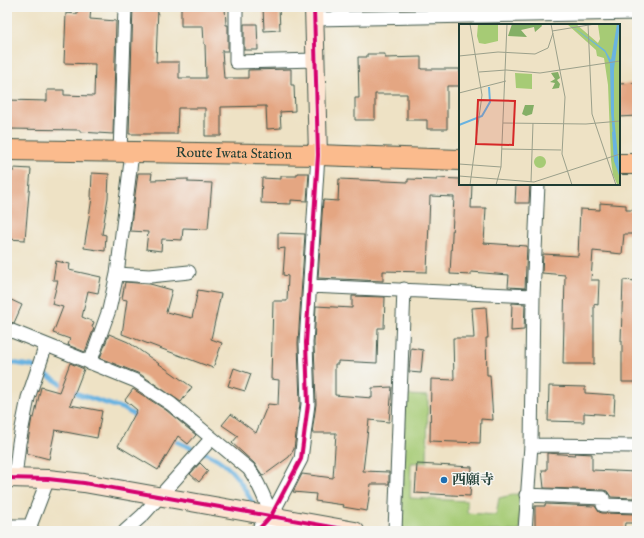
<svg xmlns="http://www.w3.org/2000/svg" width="644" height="538" font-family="'IM FELL English','Noto Serif JP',serif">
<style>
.green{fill:#a6cb75;stroke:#628454}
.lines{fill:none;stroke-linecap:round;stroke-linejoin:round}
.stream{stroke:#69b3e1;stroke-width:4.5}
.building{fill:#e4a682}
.street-casing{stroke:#3e564a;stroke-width:15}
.secondary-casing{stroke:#3e564a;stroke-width:20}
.primary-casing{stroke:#3e564a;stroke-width:22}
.street{stroke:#fff;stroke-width:13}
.secondary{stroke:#fde4d1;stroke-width:18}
.primary{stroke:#fbbb8d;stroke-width:20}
.cycleway-casing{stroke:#f6f6f2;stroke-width:6}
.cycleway{stroke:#d6006c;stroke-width:4}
.poi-dot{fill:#1f6fb2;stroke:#f6f6f2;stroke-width:1.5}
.labels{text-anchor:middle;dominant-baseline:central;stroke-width:3;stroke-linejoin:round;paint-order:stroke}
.street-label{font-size:14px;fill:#1f3d34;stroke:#f6f6f2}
.poi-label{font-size:14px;font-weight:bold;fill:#1f3d34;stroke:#f6f6f2;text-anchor:start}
.inset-river{fill:none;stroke:#69b3e1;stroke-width:2}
.inset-road{fill:none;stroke:#9ba08b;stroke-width:1}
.view{fill:#d62828;fill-opacity:0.15;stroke:#d62828;stroke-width:2}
.inset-edge{fill:none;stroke:#1f3d34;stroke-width:2}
</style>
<rect width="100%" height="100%" fill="#f6f6f2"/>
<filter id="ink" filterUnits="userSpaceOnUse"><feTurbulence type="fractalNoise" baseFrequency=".025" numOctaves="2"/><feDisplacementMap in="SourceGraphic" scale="8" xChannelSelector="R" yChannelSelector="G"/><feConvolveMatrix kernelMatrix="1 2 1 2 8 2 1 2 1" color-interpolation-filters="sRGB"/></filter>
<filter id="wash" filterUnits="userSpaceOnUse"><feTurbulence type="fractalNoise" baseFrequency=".012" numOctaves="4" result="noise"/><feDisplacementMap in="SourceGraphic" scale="16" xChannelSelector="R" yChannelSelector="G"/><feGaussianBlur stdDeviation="0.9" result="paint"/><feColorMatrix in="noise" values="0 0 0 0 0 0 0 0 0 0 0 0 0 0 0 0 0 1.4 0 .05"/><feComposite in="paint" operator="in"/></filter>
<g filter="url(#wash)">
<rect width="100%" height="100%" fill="#eee2c5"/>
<path class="green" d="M405 395 428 396 427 462 411 463 410 498 467 501V513L496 515 499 498 521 493 520 531H415L403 529 401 523Z"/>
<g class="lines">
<path class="stream" d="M7 362 32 366 78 394 124 409 139 418
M170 438C184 446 195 449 210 455 232 465 245 488 255 508"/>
</g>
<g id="blocks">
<path class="building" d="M77 7H91L90 19 116 21 113 134 80 132V130L7 129V100L47 101V90H64V95L94 96 95 64 64 63 66 13 77 14Z
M133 7H158L156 62H179V78H206L205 44H204L203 26H181V7H225L226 25H228V51H222L224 78H248V70L291 69V85H294L295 111 280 112 281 128 267 129 266 106 221 107V136H205V108H178L177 134H129Z
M263 7H279L280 30 264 31Z
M244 24H257L258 50H244Z
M367 54H385V58L421 57V69H460V86H447V129H427V120H407V94H375V120H355V98H359L358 57H367Z
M637 83V116L619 117V84Z
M14 168 31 169 25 240 7 239V171H14Z
M92 173 109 174 108 198 102 234 106 235 105 251 84 248 92 198H91Z
M138 173H152L151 180 188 179V182L212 183 208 229 183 228 182 240 162 239 161 251 146 249 148 232 130 231Z
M297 173H309L307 201 291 200V204L261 203 262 178 281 179V176H297Z
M437 178 460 179V184H472L471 208H486L484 243 527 246 525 288 508 287 509 275 471 272V275L450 274 454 197 430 196 427 272 383 271V281L318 278 323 200 338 201 339 179 408 182V179L437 180Z
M516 184H530L529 203H515Z
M600 203 626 205V210H637V234H624L622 254 593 251 591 280H599L598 305 594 304V364H563L565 275 542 273 543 254 578 256 580 209 600 210Z
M278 233 305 234 298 343 300 404 294 449 289 457 263 476 254 463 232 443 238 436 222 425 231 414 256 433 268 404 278 405 279 380 271 379 273 301H287L288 276 283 275 285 248 278 249Z
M56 261 70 264 69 270 101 277 98 293 88 291 82 317 94 322 92 327 94 328 85 352 68 345 70 339 53 333 63 307 52 304 58 280H53Z
M623 280 637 281V382H622V341H621Z
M125 282 150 284 172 290 166 312 192 318 198 290 221 294 211 339 222 343 213 368 122 334 127 300 122 299Z
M352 296 385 297 384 328H378L377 363 338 361V364H335V395L372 398V388L392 387 389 422 369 420 363 471 389 472V484H371L367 511 343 507 344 505 315 501 316 494 293 492 302 474 333 478 336 433H312L316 404 314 343 316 306 352 308Z
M7 298 22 305 14 323 7 321Z
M512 303 525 304 524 330 511 331Z
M486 307 488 338H486L487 375H490L493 420 481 419 480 443 430 441 431 379 454 380 453 338H474L472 308Z
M109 334 128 342 192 387 181 402 140 374 100 358Z
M411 348 423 350 421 373 409 372Z
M70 363 84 369 70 405 102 411 97 438 55 430 49 459 26 453 32 417 34 418 41 387 59 392Z
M234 368 251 374 245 391 228 386Z
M549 386 585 387V393L615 395 614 415 584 413V422L548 421Z
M133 389 166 410 196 435 188 444 178 436 158 470 118 446 137 410 125 400Z
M547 453 575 455V453L592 454V470L636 472 634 498 611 497 607 491 603 490 544 488 542 470H547Z
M200 463 208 471 199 482 190 474Z
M417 464 472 467 470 496 415 493Z
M545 504 595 506 599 512 602 513 637 514V523H625L624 531H535V506H545Z"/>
</g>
</g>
<g filter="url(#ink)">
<use href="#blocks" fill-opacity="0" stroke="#3e564a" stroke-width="1"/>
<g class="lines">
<defs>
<path id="street" d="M236 7V62L315 60
M314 19 637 13
M120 153 125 7
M117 274 150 276 189 272
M310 286 533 296
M7 329 136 381 171 404 249 469C263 488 268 511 279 531
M90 363 109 310 117 274 132 153
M531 445 637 446
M15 478 19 443 28 398 46 345
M526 495 603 498V505L637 506
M7 526H30
M33 531 30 526 48 479
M125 531 143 515 212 438
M257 531 271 516 301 459 308 404 306 343 318 155
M395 531 404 289
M525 531 531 445 533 296 538 184"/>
<path id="secondary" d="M314 7 318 155
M7 478 48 479 84 483 355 531"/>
<g id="primary">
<path id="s1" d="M7 150 318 155 460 160"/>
<path d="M619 164H637"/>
</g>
</defs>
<use href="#street" class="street-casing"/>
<use href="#secondary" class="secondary-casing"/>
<use href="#primary" class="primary-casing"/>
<use href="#street" class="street"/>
<use href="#secondary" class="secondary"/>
<use href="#primary" class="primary"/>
<defs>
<path id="cycleway" d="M7 478 48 479 84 483 355 531
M257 531 271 516 301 459 308 404 306 343 318 155 314 7"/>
</defs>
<use href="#cycleway" class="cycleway-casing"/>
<use href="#cycleway" class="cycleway"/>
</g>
</g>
<circle class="poi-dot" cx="444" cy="480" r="4"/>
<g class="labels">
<g class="street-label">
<text stroke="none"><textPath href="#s1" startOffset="227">Route Iwata Station</textPath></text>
</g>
<g class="poi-label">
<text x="452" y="480">西願寺</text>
</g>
</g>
<g transform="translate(459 24)">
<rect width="161" height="161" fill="#eee2c5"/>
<path d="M19 0H39V17L26 20 20 19 18 12ZM108 0H117L139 19 141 15 139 1 161 0V161L158 160 154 151 152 136 149 61 145 34 138 32 137 26ZM56 49 73 50V65L57 64ZM75 138a6 6 0 1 1 12 0a6 6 0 1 1-12 0Z" fill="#a6cb75"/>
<path d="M53 0H82L83 2 76 8 75 3 62 6 68 13 49 12ZM99 48 101 54 98 56 101 60 100 64 93 65 96 59 91 58 96 55 92 49ZM66 81H75L73 90 67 92 63 90Z" fill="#84af66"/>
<path d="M110 0 146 26 152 36 158 0H161L155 45V92L161 154 156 134 152 88 151 40 146 28Z" fill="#69b3e1"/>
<path class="inset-river" d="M0 101 23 92 31 78 30 63M154 108 156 137 161 151"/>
<path class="inset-road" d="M92 0 106 73 103 130 113 161M129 0 133 90 157 161M93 7 136 0M0 32 39 28 76 30 89 24 94 9M20 48 47 46 81 49 161 37M0 69 47 57M44 99 127 100 161 97M43 125 102 126M0 140 42 143M0 152 75 158 161 130M72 158 74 99M11 161 23 71 11 0M37 161 42 143 48 0"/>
<path class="view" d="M19 76 56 77 54 121 17 120Z"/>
<rect width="161" height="161" class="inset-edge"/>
</g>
<rect width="644" height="538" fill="none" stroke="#f6f6f2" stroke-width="24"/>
</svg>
